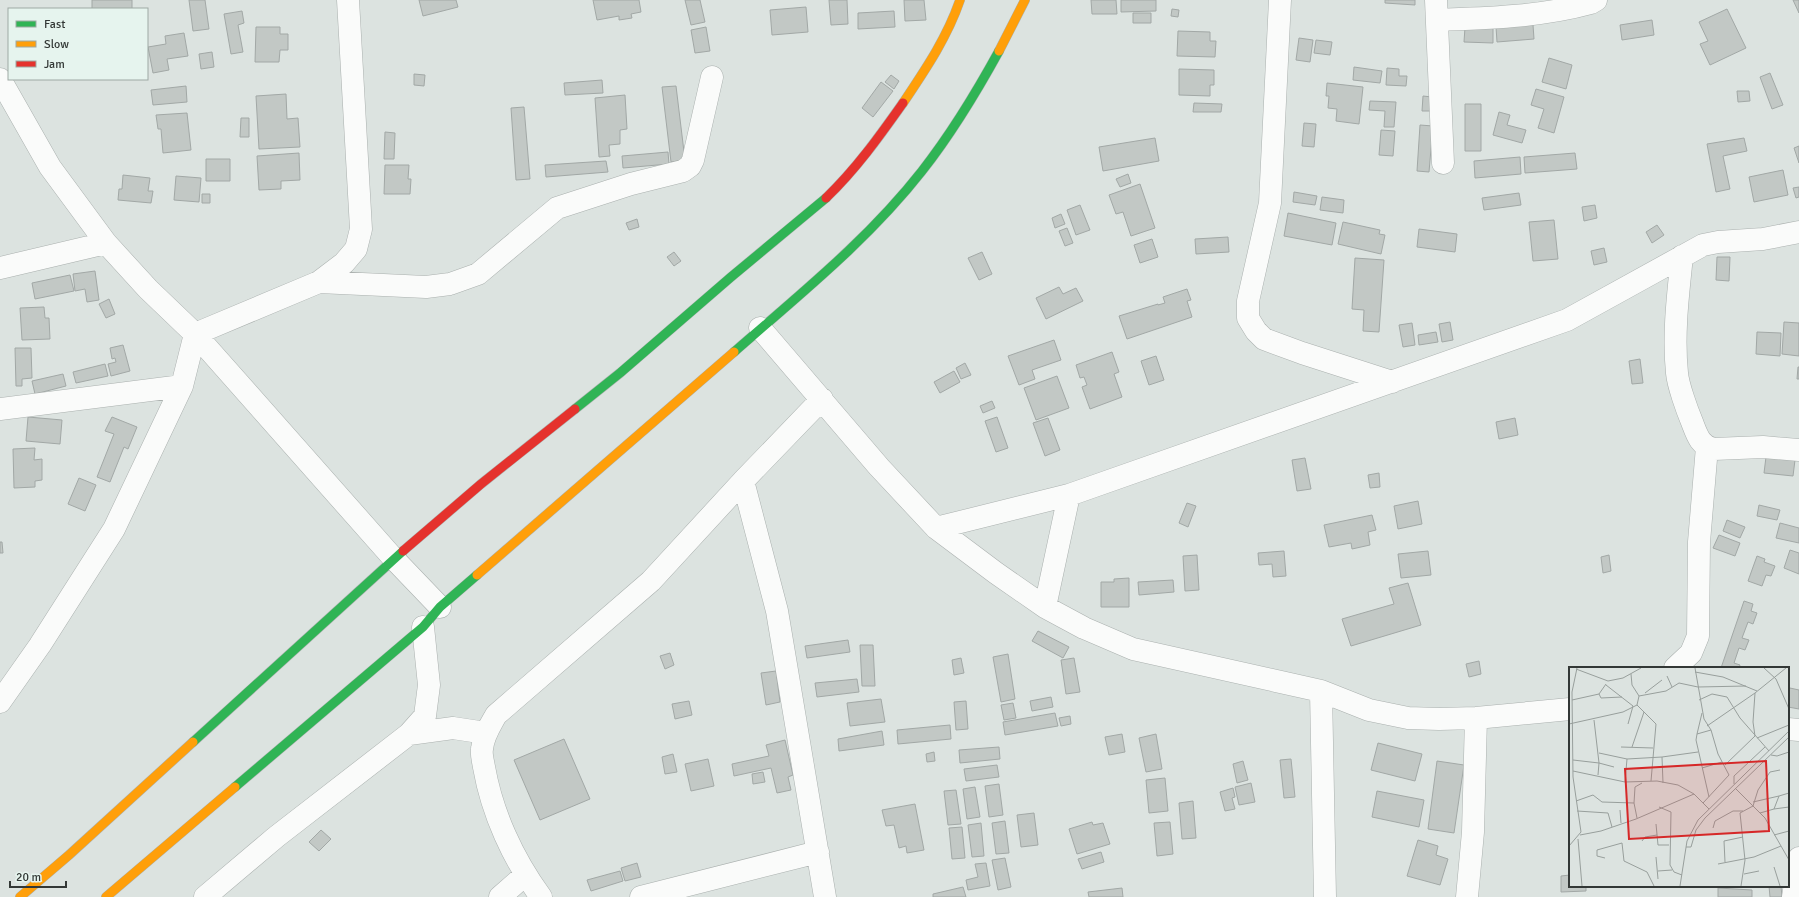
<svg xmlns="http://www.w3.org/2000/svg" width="1799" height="897" font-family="Signika,sans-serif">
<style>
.building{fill:#c2c8c5;stroke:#a2a8a6}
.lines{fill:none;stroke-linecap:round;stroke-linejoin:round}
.street-casing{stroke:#aab0ae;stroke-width:23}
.fast-casing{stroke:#aab0ae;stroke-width:10}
.slow-casing{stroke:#aab0ae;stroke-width:10}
.jam-casing{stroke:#aab0ae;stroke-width:10}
.street{stroke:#fafbfa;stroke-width:22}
.fast{stroke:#30b455;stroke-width:9}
.slow{stroke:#ff9f0a;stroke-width:9}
.jam{stroke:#e5322d;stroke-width:9}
.inset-road{fill:none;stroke:#989f9c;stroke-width:1}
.view{fill:#d62828;fill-opacity:0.15;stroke:#d62828;stroke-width:2}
.inset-edge{fill:none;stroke:#333836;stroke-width:2}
</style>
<rect width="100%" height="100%" fill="#dce3e0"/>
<path class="building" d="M92 0H132V9H92Z
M189 0H205L209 29 193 31Z
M419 0H456L458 7 423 16Z
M593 0H639L641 12 631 14 632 18 619 20V16L597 20Z
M685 0H700L705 22 691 25Z
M829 0H847L848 24 831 25Z
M904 0H924L926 20 905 21Z
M1091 0H1116L1117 14H1092Z
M1121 0H1156V11L1121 12Z
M1385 0H1415V5L1385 3Z
M1793 0H1799V13Z
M806 7 808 32 772 35 770 10Z
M1172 9 1179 10 1178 17 1171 16Z
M1727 9 1746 48 1710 65 1700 44 1708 41 1699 22Z
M242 11 244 23 238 25 243 52 231 54 224 14Z
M894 11 895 27 858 29V13Z
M1133 13H1151V23H1133Z
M1652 20 1654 35 1622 40 1620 25Z
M1533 25 1534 39 1497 42 1496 27Z
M256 27H280V34H288V50H280L279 62H255Z
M706 27 710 51 695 53 691 30Z
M1465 27 1493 28V43L1464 42Z
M1178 31 1210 32V41H1216L1215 57 1177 56Z
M184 33 188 56 167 59 169 70 153 73 148 47 166 44 165 36Z
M1299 38 1313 40 1310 62 1296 60Z
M1316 40 1332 42 1330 55 1314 53Z
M212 52 214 67 201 69 199 54Z
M1549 58 1572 65 1566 89 1542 82Z
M1354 67 1382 71 1380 83 1353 80Z
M1387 68 1399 69V76H1407L1406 86 1386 85Z
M1179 69 1214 70V85H1210V96L1179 95Z
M1770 73 1783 105 1772 109 1760 77Z
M414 74 425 75 424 86 414 85Z
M891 75 899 81 894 89 885 82Z
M602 80 603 93 565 95 564 83Z
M881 82 893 91 873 117 862 108Z
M1327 83 1363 87 1359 124 1336 121 1337 109 1328 108 1329 96H1326Z
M186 86 187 102 153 105 151 90Z
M676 86 685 160 671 162 662 87Z
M1536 89 1564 97 1554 133 1538 128 1544 109 1531 105Z
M1737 91H1749L1750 101 1738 102Z
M286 94 287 119 298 118 300 147 259 149 256 96Z
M625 95 627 129 620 130V144L609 145 610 156 599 157 595 98Z
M1423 96 1432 97 1431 111H1422Z
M1370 101 1396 102 1394 127H1384L1385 111 1369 110Z
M1194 103 1222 104 1221 112H1193Z
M1465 104H1481V151H1465Z
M524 107 530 179 516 180 511 108Z
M1499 112 1510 115 1507 125 1526 130 1522 143 1493 135Z
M187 113 191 150 163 153 161 129H158L156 115Z
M241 118H249V137H240Z
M1304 123 1316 124 1314 147 1302 146Z
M1420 125 1433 126 1429 172 1417 171Z
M1381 130 1395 131 1393 156 1379 155Z
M385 132 395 133 394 159H384Z
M1155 138 1159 161 1103 171 1099 147Z
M1744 138 1747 151 1723 156 1730 189 1716 192 1707 144Z
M1799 146V163L1794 148Z
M668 152 669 164 623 168 622 156Z
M299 153 300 180 281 181V189L259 190 257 156Z
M1575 153 1577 169 1525 173 1524 157Z
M1520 157 1521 174 1475 178 1474 161Z
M206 159H230V181H206Z
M606 161 608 172 546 177 545 165Z
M385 165H409L408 179H411L410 194H384Z
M1783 170 1788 195 1754 202 1749 177Z
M1128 174 1131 183 1120 187 1116 179Z
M123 175 150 178 148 191H153L151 203 118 200 119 189H122Z
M176 176 201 178 199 202 174 200Z
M1140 184 1155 228 1131 236 1123 212 1116 214 1109 195Z
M1799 187V197L1796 198 1793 188Z
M1294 192 1317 196 1315 205 1293 202Z
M1519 193 1521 205 1484 210 1482 198Z
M202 194H210V203H202Z
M1322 197 1344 200 1343 213 1320 210Z
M1080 205 1090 230 1076 235 1067 210Z
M1595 205 1597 218 1584 221 1582 207Z
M1288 213 1336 223 1332 245 1284 236Z
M1061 214 1065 224 1055 228 1052 218Z
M637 219 639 227 629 230 626 223Z
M1554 220 1558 259 1533 261 1529 222Z
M1343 222 1380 230 1379 234 1385 235 1381 254 1338 244Z
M1657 225 1664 235 1652 243 1646 232Z
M1067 228 1073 243 1065 246 1059 231Z
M1419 229 1457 234 1455 252 1417 247Z
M1228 237 1229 252 1196 254 1195 239Z
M1152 239 1158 257 1140 263 1134 245Z
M1604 248 1607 262 1594 265 1591 251Z
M674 252 681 261 674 266 667 257Z
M982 252 992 274 979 280 968 258Z
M1717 257H1730L1729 281 1716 280Z
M1355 258 1384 260 1379 332 1363 331 1364 310 1352 309Z
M95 271 99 300 87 302 85 289 75 291 73 274Z
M70 275 74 291 35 299 32 283Z
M1059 287 1063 294 1076 288 1083 301 1046 319 1036 298Z
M1187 289 1191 300 1187 301 1192 317 1127 339 1119 316 1158 304V305L1165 303 1163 297Z
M109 299 115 314 106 318 99 304Z
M44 307 45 318H49L50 339 22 340 20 308Z
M1450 322 1453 340 1442 342 1439 324Z
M1784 322 1799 323V356L1782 354Z
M1412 323 1415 345 1403 347 1399 325Z
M1436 332 1438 342 1419 345 1418 335Z
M1757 332 1781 333 1780 356 1756 354Z
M1054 340 1061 360 1032 370 1035 379 1019 385 1008 356Z
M123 345 130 371 111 376 108 364 116 362 115 358 112 359 110 348Z
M15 348H31L32 378 22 379V386H16Z
M1112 352 1119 372 1114 374 1122 397 1090 409 1082 387 1087 385 1084 377 1080 378 1076 365Z
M1156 356 1164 380 1149 385 1141 361Z
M1640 359 1643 383 1632 384 1629 361Z
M965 363 971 375 961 379 956 368Z
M105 364 108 376 76 383 73 372Z
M1798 367H1799V379H1797Z
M954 371 960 382 940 393 934 382Z
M63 374 66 386 35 394 32 381Z
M1057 376 1069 408 1036 420 1024 388Z
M992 401 995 408 983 413 980 406Z
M28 417 62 420 60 444 26 441Z
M112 417 137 427 128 449 124 447 110 482 97 477 114 434 105 431Z
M997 417 1008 448 996 452 985 421Z
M1048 418 1060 450 1045 456 1033 423Z
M1515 418 1518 435 1499 439 1496 422Z
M35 448 34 460 42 459V480L35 481V487L14 488 13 449Z
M1766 457 1795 460 1793 476 1764 473Z
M1305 458 1311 489 1297 491 1292 460Z
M1379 473 1380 487 1370 488 1368 475Z
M79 478 96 485 85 511 68 504Z
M1418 501 1422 524 1398 529 1394 506Z
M1187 503 1196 506 1188 527 1179 523Z
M1759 505 1780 510 1777 520 1757 516Z
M1372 515 1376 530 1368 532 1370 545 1352 549 1351 543 1329 547 1324 525Z
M1727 520 1745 527 1740 538 1723 531Z
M1780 523 1799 528V543L1776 538Z
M1719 535 1740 543 1735 556 1713 548Z
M0 542H2L3 553H0Z
M1790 550 1799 553V574L1784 568Z
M1284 551 1286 576 1273 577 1272 564 1259 565 1258 553Z
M1428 551 1431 575 1401 578 1398 554Z
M1197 555 1199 590 1185 591 1183 556Z
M1609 555 1611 571 1603 573 1601 557Z
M1757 556 1765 559 1764 562 1775 566 1771 576 1766 575 1762 586 1748 581Z
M1129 578V607H1101V582H1114V579Z
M1173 580 1174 592 1139 595 1138 582Z
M1408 583 1421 625 1351 646 1342 619 1394 604 1389 588Z
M1744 601 1753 604 1751 611 1757 613 1753 624 1748 622 1742 638 1749 640 1745 650 1739 648 1734 663 1740 665 1739 668H1721Z
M1038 631 1069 647 1063 658 1032 641Z
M848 640 850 652 807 658 805 646Z
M860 645H873L875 686H862Z
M670 653 674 665 665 669 660 656Z
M1008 654 1015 699 1001 702 993 657Z
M961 658 964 673 954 675 952 660Z
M1074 658 1080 692 1066 694 1061 660Z
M1479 661 1481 674 1469 677 1466 664Z
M776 671 780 702 766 705 761 673Z
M857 679 859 692 817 697 815 683Z
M1790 688 1799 690V709L1788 707V693Z
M1051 697 1053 707 1032 711 1030 701Z
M881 699 885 722 850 726 847 703Z
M689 701 692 715 675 719 672 704Z
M966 701 968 729 956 730 954 702Z
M1013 703 1016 718 1004 720 1001 705Z
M1055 713 1058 726 1005 735 1003 722Z
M1070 716 1071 724 1061 726 1059 718Z
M950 725 951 739 898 744 897 730Z
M882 731 884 745 839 751 838 739Z
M1122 734 1125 752 1109 755 1105 737Z
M1156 734 1162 769 1146 772 1139 738Z
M564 739 590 799 540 820 514 760Z
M785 740 793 775 788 777 791 790 777 793 771 768 734 776 732 764 769 756 766 745Z
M1378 743 1422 754 1415 781 1371 770Z
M999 747 1000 759 960 763 959 750Z
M934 752 935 761 927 762 926 754Z
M673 754 677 772 665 774 662 757Z
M708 759 714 786 691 791 685 764Z
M1291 759 1295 797 1284 798 1280 760Z
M1243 761 1248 780 1237 783 1233 764Z
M1437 761 1464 765 1454 833 1428 829Z
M997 765 999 777 966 781 964 769Z
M763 772 765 782 753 784 752 774Z
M1165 778 1168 811 1149 813 1146 780Z
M1251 783 1255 802 1239 805 1235 787Z
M999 784 1003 815 989 817 985 786Z
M975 787 980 817 967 819 963 789Z
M1233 788 1235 797 1232 798 1235 809 1225 811 1220 792Z
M956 790 961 824 948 825 944 791Z
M1377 791 1424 800 1419 827 1372 817Z
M1193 801 1196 838 1182 839 1179 803Z
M915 804 924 850 907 853 906 846 899 848 894 825 886 826 882 810Z
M1034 813 1038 845 1021 847 1017 815Z
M1005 821 1009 853 996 854 992 823Z
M1092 822 1093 825 1103 823 1110 844 1077 854 1069 829Z
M1170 822 1173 854 1157 856 1154 823Z
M981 823 984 856 972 857 968 825Z
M962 827 965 858 952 859 949 828Z
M321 830 331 839 319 851 309 842Z
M1418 840 1438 846 1436 855 1448 859 1440 885 1407 876Z
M1101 852 1104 862 1082 869 1078 859Z
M1005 858 1011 887 998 890 992 860Z
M637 863 641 877 625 881 621 868Z
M986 863 990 886 968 890 966 880 978 877 975 864Z
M620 871 623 881 591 891 587 880Z
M1570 875V886H1586V891L1561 892V876Z
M1769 886H1781L1782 897H1770Z
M963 887 966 897H933V894Z
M1122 888 1123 897H1089L1088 892Z
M1718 888 1752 890V897H1718Z"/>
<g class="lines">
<defs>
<path id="street" d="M1280 0 1270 203 1248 301V318L1256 331 1264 339 1302 353 1392 382
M1436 0 1443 163
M1437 20C1489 18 1540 17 1591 3L1596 0
M0 79 50 167 106 243 148 289 195 334 394 559 440 607
M1682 256C1678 295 1673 334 1677 373 1678 385 1687 410 1692 422 1697 435 1700 446 1714 449L1763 447 1799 450
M0 268 106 243
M319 282 426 287 450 284 478 274 557 208 631 184 683 171 690 166 693 160 712 77
M760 328 879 467 936 528 996 573 1045 607 1084 628 1133 649 1321 691 1369 710 1408 718 1439 719 1476 718 1570 709
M0 409 182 386
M743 481 777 611 825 897
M936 528 1069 495 1567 320 1703 245 1718 242 1763 239 1799 232
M1045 607 1069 495
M1675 668 1691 653 1698 636 1699 542 1707 447
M1321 691 1325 897
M0 702 40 645 114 529 182 386 195 334 319 282 344 263 356 249 361 229 348 0
M1788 729 1799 730
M409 734 453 728 486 733
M205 897 276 837 409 734 425 716 429 685 423 627
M500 897 525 875
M541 897C513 859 492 813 484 767 483 761 481 754 482 749 483 736 490 726 496 715L651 581 743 481 822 399
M641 897 818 852
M1467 897 1473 832 1476 718
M1793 897 1799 858"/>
<path id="fast" d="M734 352C799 295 868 240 922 171 951 134 976 93 999 51
M575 409 620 373 731 277 826 198
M193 742 403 551
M235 787 423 627 440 607 477 575"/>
<path id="slow" d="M999 51 1025 0
M903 103C925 70 947 38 960 0
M477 575 734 352
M20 897 69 855 193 742
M106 897 235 787"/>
<path id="jam" d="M826 198C856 169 879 137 903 103
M403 551 481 484 575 409"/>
</defs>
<use href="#street" class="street-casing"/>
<use href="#fast" class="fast-casing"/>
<use href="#slow" class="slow-casing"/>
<use href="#jam" class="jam-casing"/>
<use href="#street" class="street"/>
<use href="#fast" class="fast"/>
<use href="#slow" class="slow"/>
<use href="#jam" class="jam"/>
</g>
<g transform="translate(1569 667)">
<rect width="220" height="220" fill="#dce3e0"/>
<path class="inset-road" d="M126 1 135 52 142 63 149 87 160 108 134 136M195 1 207 12 220 42M7 2 39 14 54 11 72 1M126 5 154 10 188 24M62 7 63 18 70 29M98 9 103 20M37 18 64 39 59 57M76 26 93 13M30 27 32 31 53 30M70 29 97 24 110 16 129 20 177 19M3 33 30 27 37 17M130 33 143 27 158 30 171 51 200 84M68 38 87 57 82 114M0 57 54 45 68 38 70 29M138 59 186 26 217 1M128 67 133 46M188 71 220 58M52 80 84 81M63 80 75 45M30 86 58 92 56 115M202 88 208 89 220 85M93 90 129 85M58 92 93 90 94 116M4 93 30 96 25 53M156 98 186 69 184 55 186 26M133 101 153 95M4 104 56 115 88 114 109 118 125 127 140 142M29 108 30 96 45 100M165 117V109L196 80M166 121 196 151 220 193M140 130 127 73 128 67 142 63M7 134 24 128 33 135 65 136 68 151M184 135 210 129M65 136 66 120 73 116M90 140 102 145 101 198 105 205 113 208M205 142 220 140M51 143 52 156M8 144 39 146 43 160M191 146 205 142 210 129 220 126M87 157 89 178H100M144 161 146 154 164 144H174M11 168 32 164 67 152 125 127M205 168 220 164M9 172 13 219M73 174 76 170 88 168M0 179 12 165 4 110 3 25 8 1M117 180H122L127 163 136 151 220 70M87 190 89 212M36 191 28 189V183L53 176 55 194 78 205 85 219M156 195 155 174 174 170M149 197 185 190 212 179M205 200 211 219M89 204 103 203M175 207 190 204M111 219 118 174 129 153 220 64M172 219 176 193 171 146 184 139 189 123 201 105 211 103"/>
<path class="view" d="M197 94 200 164 60 172 56 102Z"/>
<rect width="220" height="220" class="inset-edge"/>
</g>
<rect x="8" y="8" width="140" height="72" fill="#e6f4ee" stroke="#9ea9a4"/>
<rect x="16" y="21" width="20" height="6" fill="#30b455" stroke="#9ea9a4"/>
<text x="44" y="28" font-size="12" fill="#333836">Fast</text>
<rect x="16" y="41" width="20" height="6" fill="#ff9f0a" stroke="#9ea9a4"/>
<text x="44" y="48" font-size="12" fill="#333836">Slow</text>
<rect x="16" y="61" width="20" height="6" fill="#e5322d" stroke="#9ea9a4"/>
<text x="44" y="68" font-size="12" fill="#333836">Jam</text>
<path d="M10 881v6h56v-6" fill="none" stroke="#333836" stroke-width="2"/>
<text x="16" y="881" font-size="12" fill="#333836" stroke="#e6f4ee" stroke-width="3" paint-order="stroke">20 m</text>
</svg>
